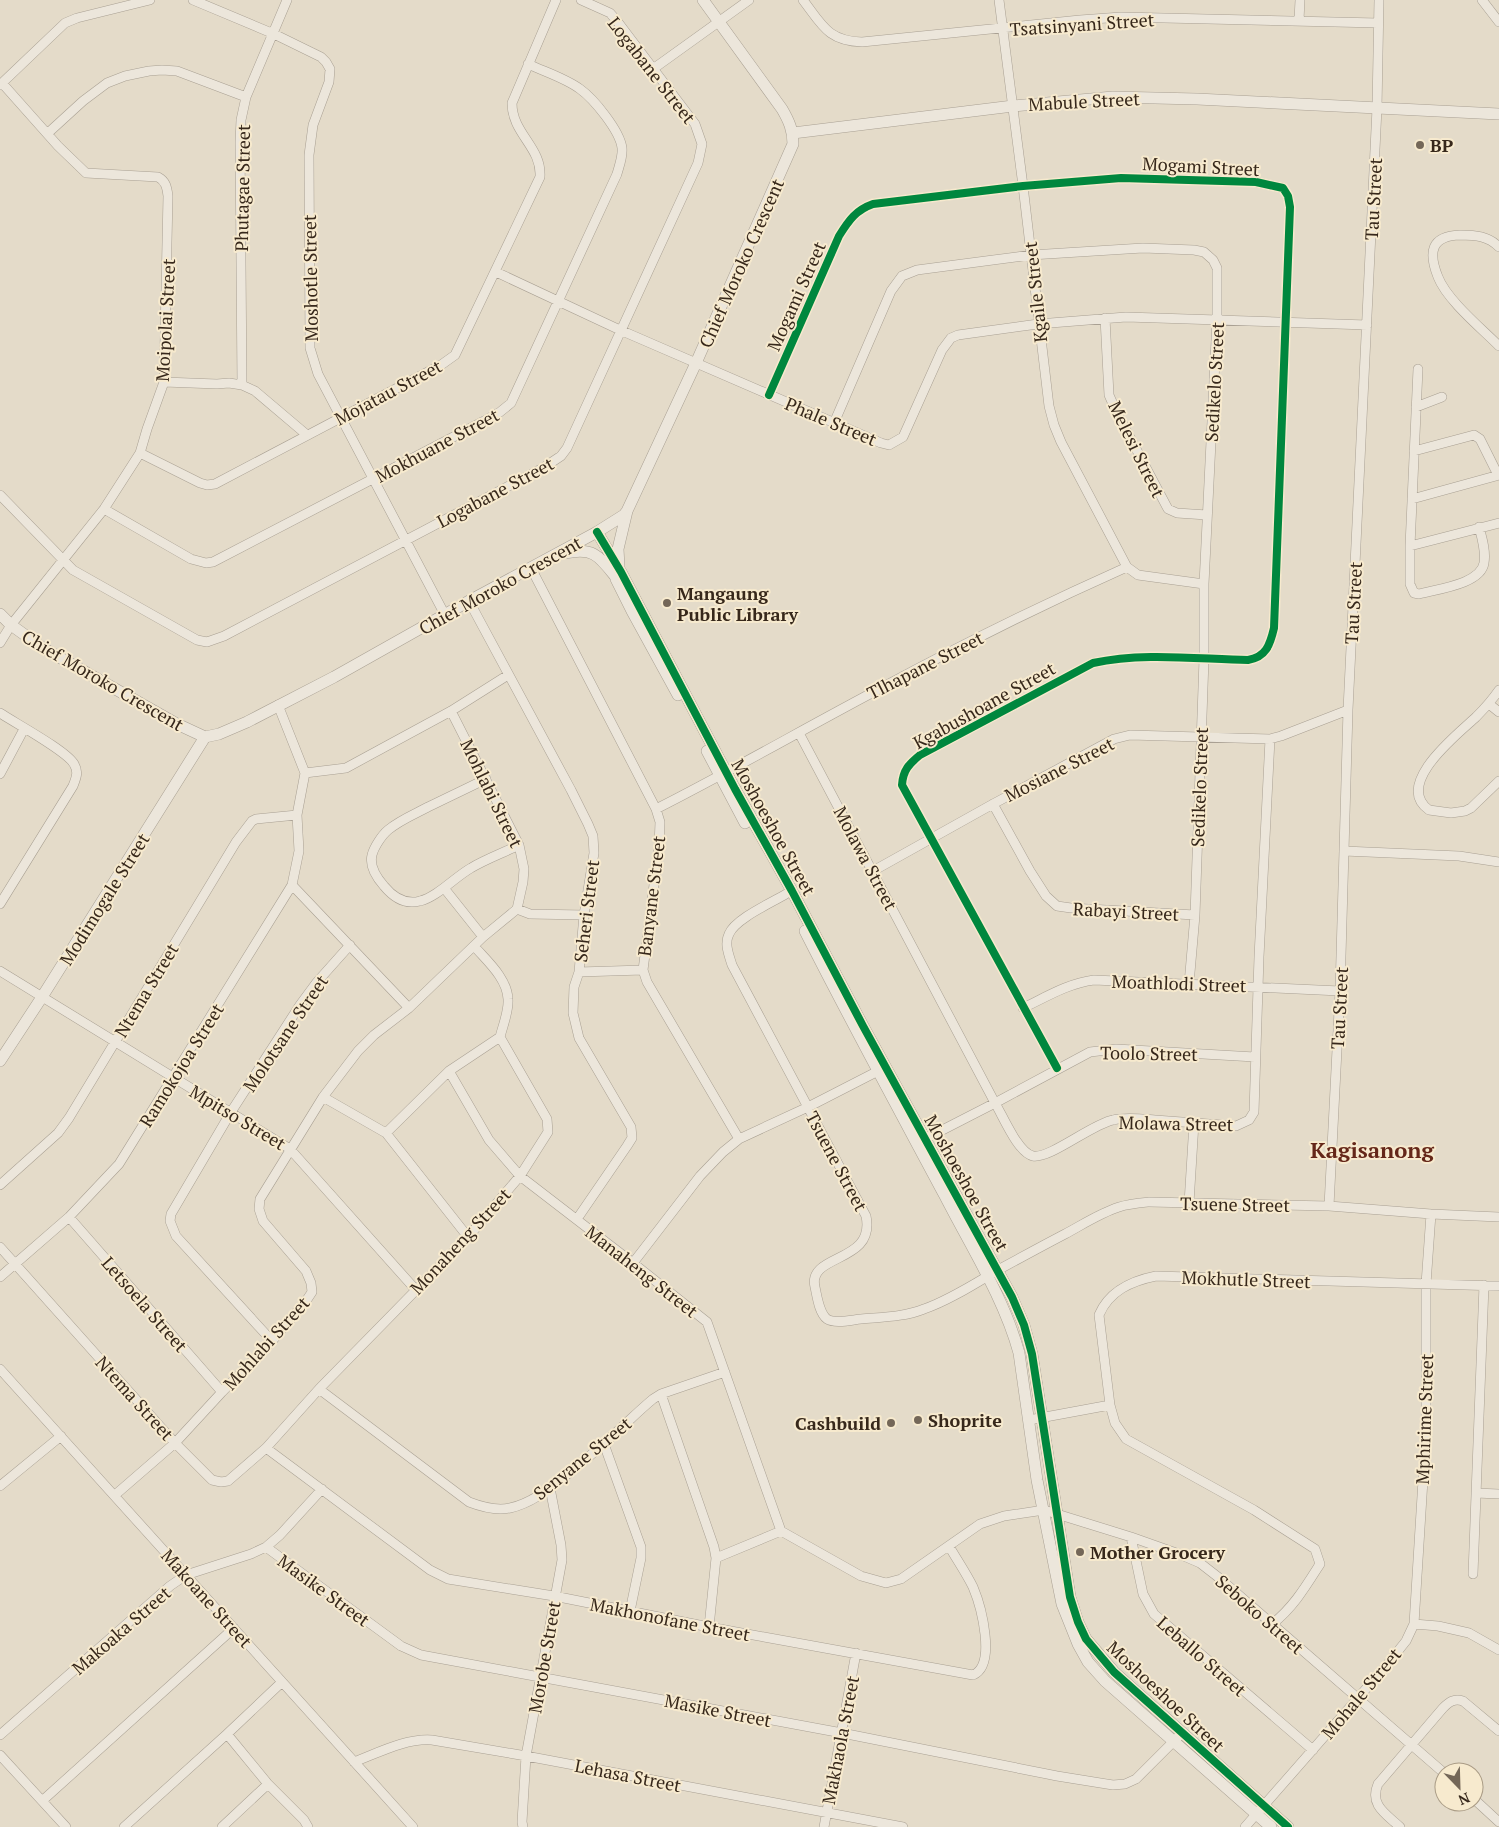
<svg xmlns="http://www.w3.org/2000/svg" width="1499" height="1827" font-family="'PT Serif',serif">
<style>
.lines{fill:none;stroke-linecap:round;stroke-linejoin:round}
.minor-casing{stroke:#a9a093;stroke-width:10}
.tertiary-casing{stroke:#a9a093;stroke-width:12}
.minor{stroke:#ece6db;stroke-width:9}
.tertiary{stroke:#ece6db;stroke-width:11}
.cycleway-casing{stroke:#f7eace;stroke-width:11}
.cycleway{stroke:#00873e;stroke-width:8}
.poi-dot{fill:#746758;stroke:#f7eace;stroke-width:2}
.labels{text-anchor:middle;dominant-baseline:central;stroke-width:4;stroke-linejoin:round;paint-order:stroke}
.street-label{font-size:18px;fill:#37281b;stroke:#f7eace}
.poi-label{font-size:18px;font-weight:bold;fill:#37281b;stroke:#f7eace;text-anchor:start}
.district-label{font-size:22px;font-weight:bold;fill:#652719;stroke:#f7eace}
</style>
<rect width="100%" height="100%" fill="#e4dbc9"/>
<g class="lines">
<defs>
<path id="minor" d="M193 0 274 34 321 57 326 62 330 69 329 82 313 125 309 155 310 348 318 374 445 615
M803 0C822 25 828 41 862 42L1080 20 1121 17 1378 23
M999 0 1023 186 1049 406 1054 425 1061 442 1127 567 1138 575 1204 584
M1482 0 1499 22
M1299 20 1300 0
M653 69 749 0
M0 85 65 23 77 18 150 0
M48 133 83 101 107 83 125 76 149 71 162 70 177 71 246 97
M1499 247C1488 236 1476 235 1460 235 1431 236 1428 252 1438 277 1447 300 1481 328 1499 346
M496 272 620 330 881 443 889 445 903 437 942 350 951 338 958 335 1038 324 1126 317 1367 325
M1105 318 1109 395 1116 411 1168 509 1177 513 1207 515
M1418 369 1410 546V584L1414 593 1419 594C1437 589 1481 584 1484 563 1486 551 1482 538 1479 527
M164 382 217 384 229 383 242 385 255 391 307 435
M242 385 240 142 241 120 246 97 287 0
M769 395 839 236C849 220 856 210 873 204L1023 186 1121 178 1256 182 1283 188 1288 196 1290 207 1274 628C1270 645 1266 657 1248 660 1197 659 1143 652 1093 663L920 755C909 764 903 770 902 785L1057 1068
M1416 407 1442 397
M834 423 891 291 902 276 917 270 1031 255 1143 248 1194 250 1204 252 1213 260 1217 268V320L1204 584V659L1195 915 1189 984
M1414 451 1474 435 1480 439 1498 475
M140 453 200 483 207 485 215 484 441 365 455 355 540 177C542 147 512 134 512 103L556 0
M0 495 73 570 197 640 207 642 224 636 543 468 561 456 567 448 698 163 702 144 695 124 617 21 610 13 581 0
M1412 499 1499 475
M104 509 191 559 206 563 213 562 484 421 500 412 511 403 617 174C619 166 623 157 622 148 620 131 594 99 580 89 565 78 545 72 528 64
M1410 546 1499 523
M531 568 656 809 660 822 659 846 643 970 647 982 739 1139
M469 601 571 790 588 824 593 836 594 853 584 915 579 972 574 987 573 1013 579 1038 631 1127 632 1138 627 1146 577 1219
M0 643 11 625 104 509 140 453 147 429 164 382 168 196C167 188 166 181 158 177L86 173 58 146 2 83
M1499 690C1492 700 1485 708 1476 717 1458 734 1393 784 1429 810L1451 813 1465 811 1471 808 1499 781
M1489 704 1499 712
M0 713C15 723 67 751 74 764 79 772 76 778 73 786L0 904
M799 733 995 1103C1003 1116 1018 1153 1033 1156 1050 1159 1092 1124 1113 1120 1126 1117 1142 1119 1155 1120 1182 1122 1209 1124 1236 1126L1249 1120 1254 1112 1259 957 1270 739
M305 773 346 768 451 711 508 675
M0 774 24 729
M486 779C467 788 447 798 428 807 415 814 400 820 388 830 382 835 374 847 372 855 369 867 377 878 384 886 393 897 405 905 420 901 437 897 455 877 471 868 486 859 503 853 519 845
M993 804 1030 871 1046 896 1057 906 1071 908 1195 915
M656 809C733 770 807 727 883 687 963 644 1044 604 1127 567
M1344 851 1459 856 1499 862
M873 871 993 804 1114 739 1130 735 1270 739 1281 736 1348 710
M292 885 409 1008
M444 888 483 937
M786 894C771 903 735 919 729 934 724 944 729 955 732 965L866 1216C876 1264 807 1253 815 1287 817 1296 819 1313 827 1319 835 1324 851 1320 861 1319 882 1317 904 1317 924 1309 948 1301 976 1283 998 1270 1020 1258 1042 1246 1065 1234 1082 1225 1100 1213 1119 1207 1128 1204 1139 1203 1149 1202L1329 1206 1431 1214 1499 1217
M517 909 530 914 584 915
M0 971 290 1149 415 1289
M579 972 643 970
M1023 1008C1046 997 1069 983 1094 980L1340 991
M449 1071 489 1140 520 1176 633 1263 707 1322 781 1531
M323 1097 386 1133 468 1237
M386 1133 449 1071 500 1037
M921 1141 995 1103 1090 1052 1116 1049 1255 1057
M0 1185 58 1133 69 1118 236 842 252 821 256 819 297 815
M1189 1203 1194 1123
M1329 1206 1340 991 1348 710 1377 108 1379 0
M69 1217 222 1392
M0 1247 175 1443 212 1480 221 1482 228 1481 266 1448 319 1389 468 1237 520 1176 548 1132 547 1119 500 1037C503 1025 509 1011 508 999 507 978 487 961 474 946
M633 1263 700 1176 723 1152 739 1139 808 1107 884 1068
M0 1277 69 1217 119 1164 292 885 299 851 297 815 305 773 278 705
M272 1341 176 1236 170 1221 171 1214 231 1112 300 1005 317 982 350 945
M0 1369 413 1827
M319 1389 469 1502C482 1507 496 1511 510 1508 533 1503 551 1487 569 1473 581 1463 593 1454 604 1443 621 1429 636 1413 653 1399L661 1394 725 1372
M661 1394 714 1547 716 1558 709 1627
M1029 1420 1110 1405
M604 1444 641 1547V1558L630 1611
M266 1448 430 1570 448 1579 554 1596 709 1627 973 1675C997 1665 981 1606 973 1587 966 1573 957 1560 949 1546
M0 1486 61 1436
M1476 1493 1499 1494
M115 1495 175 1443 222 1392 272 1341 306 1301 312 1292 311 1283 306 1271 263 1221 259 1209 260 1199 323 1097 358 1051 374 1035 409 1008 483 937 517 909 523 882 524 869 519 845 451 711
M781 1531 861 1576 886 1583 901 1579 980 1524 1004 1516 1044 1510 1131 1537 1179 1554 1200 1563 1218 1577 1444 1773
M1131 1537 1143 1594 1154 1614 1313 1750
M266 1547 401 1646 421 1655 842 1733 1057 1776 1113 1785 1125 1784 1136 1779 1182 1733
M716 1558 781 1531
M1473 1574 1484 1285
M1272 1624C1293 1608 1306 1586 1320 1564L1315 1549 1254 1510 1126 1439 1115 1423 1110 1405 1099 1315C1109 1291 1131 1281 1156 1276L1499 1286
M1414 1624 1438 1626 1469 1633 1499 1650
M227 1734 268 1784 304 1820 308 1827
M0 1735 170 1586 186 1575 251 1554 266 1547 280 1535 322 1489
M0 1755 66 1827
M354 1762C378 1753 406 1738 432 1740L526 1756 903 1827
M1474 1799 1499 1822
M42 1801 234 1628
M124 1827 227 1734 282 1682
M222 1827 268 1784
M523 1827 522 1822 526 1756 562 1560 561 1545 550 1488
M824 1827 856 1653
M1245 1827 1386 1666 1406 1641 1414 1624 1426 1432V1284L1431 1214
M1400 1827C1386 1814 1369 1805 1378 1784L1443 1708C1449 1702 1454 1698 1463 1701L1499 1731"/>
<path id="tertiary" d="M793 133 1013 106 1113 97 1197 99 1499 114
M597 532 621 572 735 789 792 891 863 1026 1012 1297 1024 1325 1032 1354 1070 1597 1078 1622 1086 1639 1114 1672 1288 1827
M566 553C593 547 599 556 615 576
M619 566 618 549 627 511
M616 579 632 611 678 695
M0 614 11 625 43 648 177 724 205 737 219 734 247 722 334 677 469 601 597 532 624 515 627 511 696 363 793 144C793 130 789 121 782 109L703 0
M707 751 745 823
M805 931C850 1020 898 1108 945 1196 971 1247 1004 1298 1019 1353L1037 1480 1062 1604 1078 1644 1088 1662 1105 1681 1271 1827
M0 1061 42 997 205 737"/>
</defs>
<use href="#minor" class="minor-casing"/>
<use href="#tertiary" class="tertiary-casing"/>
<use href="#minor" class="minor"/>
<use href="#tertiary" class="tertiary"/>
<defs>
<path id="cycleway" d="M769 395 839 236C849 220 856 210 873 204L1023 186 1121 178 1256 182 1283 188 1288 196 1290 207 1274 628C1270 645 1266 657 1248 660 1197 659 1143 652 1093 663L920 755C909 764 903 770 902 785L1057 1068
M597 532 621 572 735 789 792 891 863 1026 1012 1297 1024 1325 1032 1354 1070 1597 1078 1622 1086 1639 1114 1672 1288 1827"/>
</defs>
<use href="#cycleway" class="cycleway-casing"/>
<use href="#cycleway" class="cycleway"/>
</g>
<g class="poi-dot">
<circle cx="1420" cy="145" r="5"/>
<circle cx="667" cy="603" r="5"/>
<circle cx="918" cy="1420" r="5"/>
<circle cx="891" cy="1423" r="5"/>
<circle cx="1080" cy="1552" r="5"/>
</g>
<g class="labels">
<g class="street-label">
<text transform="translate(1082 24) rotate(-4)">Tsatsinyani Street</text>
<text transform="translate(652 70) rotate(52)">Logabane Street</text>
<text transform="translate(1084 101) rotate(-3)">Mabule Street</text>
<text transform="translate(1201 166) rotate(3)">Mogami Street</text>
<text transform="translate(242 188) rotate(-89)">Phutagae Street</text>
<text transform="translate(1373 199) rotate(-87)">Tau Street</text>
<text transform="translate(741 263) rotate(-66)">Chief Moroko Crescent</text>
<text transform="translate(310 278) rotate(-91)">Moshotle Street</text>
<text transform="translate(1035 292) rotate(-96)">Kgaile Street</text>
<text transform="translate(796 296) rotate(-66)">Mogami Street</text>
<text transform="translate(165 320) rotate(-87)">Moipolai Street</text>
<text transform="translate(1214 382) rotate(-87)">Sedikelo Street</text>
<text transform="translate(388 392) rotate(-28)">Mojatau Street</text>
<text transform="translate(831 421) rotate(23)">Phale Street</text>
<text transform="translate(437 445) rotate(-28)">Mokhuane Street</text>
<text transform="translate(1137 449) rotate(64)">Melesi Street</text>
<text transform="translate(495 492) rotate(-28)">Logabane Street</text>
<text transform="translate(500 585) rotate(-29)">Chief Moroko Crescent</text>
<text transform="translate(1353 603) rotate(-87)">Tau Street</text>
<text transform="translate(925 665) rotate(-27)">Tlhapane Street</text>
<text transform="translate(103 680) rotate(30)">Chief Moroko Crescent</text>
<text transform="translate(984 705) rotate(-29)">Kgabushoane Street</text>
<text transform="translate(1059 769) rotate(-27)">Mosiane Street</text>
<text transform="translate(1199 787) rotate(-88)">Sedikelo Street</text>
<text transform="translate(492 793) rotate(64)">Mohlabi Street</text>
<text transform="translate(774 827) rotate(61)">Moshoeshoe Street</text>
<text transform="translate(866 858) rotate(62)">Molawa Street</text>
<text transform="translate(651 896) rotate(-83)">Banyane Street</text>
<text transform="translate(104 899) rotate(-58)">Modimogale Street</text>
<text transform="translate(586 911) rotate(-83)">Seheri Street</text>
<text transform="translate(1126 911) rotate(3)">Rabayi Street</text>
<text transform="translate(1179 983) rotate(2)">Moathlodi Street</text>
<text transform="translate(146 990) rotate(-59)">Ntema Street</text>
<text transform="translate(1339 1008) rotate(-87)">Tau Street</text>
<text transform="translate(285 1033) rotate(-56)">Molotsane Street</text>
<text transform="translate(1149 1053) rotate(1)">Toolo Street</text>
<text transform="translate(181 1065) rotate(-58)">Ramokojoa Street</text>
<text transform="translate(238 1117) rotate(31)">Mpitso Street</text>
<text transform="translate(1176 1123) rotate(1)">Molawa Street</text>
<text transform="translate(837 1161) rotate(62)">Tsuene Street</text>
<text transform="translate(967 1183) rotate(61)">Moshoeshoe Street</text>
<text transform="translate(1235 1204) rotate(1)">Tsuene Street</text>
<text transform="translate(460 1241) rotate(-47)">Monaheng Street</text>
<text transform="translate(642 1271) rotate(38)">Manaheng Street</text>
<text transform="translate(1246 1279) rotate(2)">Mokhutle Street</text>
<text transform="translate(145 1304) rotate(49)">Letsoela Street</text>
<text transform="translate(266 1343) rotate(-48)">Mohlabi Street</text>
<text transform="translate(135 1398) rotate(48)">Ntema Street</text>
<text transform="translate(1424 1419) rotate(-88)">Mphirime Street</text>
<text transform="translate(582 1458) rotate(-39)">Senyane Street</text>
<text transform="translate(324 1590) rotate(36)">Masike Street</text>
<text transform="translate(207 1598) rotate(48)">Makoane Street</text>
<text transform="translate(1260 1614) rotate(41)">Seboko Street</text>
<text transform="translate(670 1619) rotate(11)">Makhonofane Street</text>
<text transform="translate(121 1630) rotate(-41)">Makoaka Street</text>
<text transform="translate(1202 1656) rotate(41)">Leballo Street</text>
<text transform="translate(544 1657) rotate(-80)">Morobe Street</text>
<text transform="translate(1361 1693) rotate(-50)">Mohale Street</text>
<text transform="translate(1166 1696) rotate(43)">Moshoeshoe Street</text>
<text transform="translate(718 1710) rotate(11)">Masike Street</text>
<text transform="translate(840 1740) rotate(-79)">Makhaola Street</text>
<text transform="translate(628 1775) rotate(11)">Lehasa Street</text>
</g>
<g class="poi-label">
<text x="1430" y="145">BP</text>
<text x="677" y="593">Mangaung<tspan x="677" dy="21">Public Library</tspan></text>
<text x="928" y="1420">Shoprite</text>
<text x="881" y="1423" text-anchor="end">Cashbuild</text>
<text x="1090" y="1552">Mother Grocery</text>
</g>
<g class="district-label">
<text x="1372" y="1149">Kagisanong</text>
</g>
</g>
<g transform="translate(1459 1787) rotate(157)"><circle r="24" fill="#f7eace" stroke="#aa9c86"/>
<path d="M0-4L9 19L0 12L-9 19Z" fill="#746758"/>
<text y="-8" font-size="14" font-weight="bold" text-anchor="middle" fill="#37281b">N</text>
</g>
</svg>
